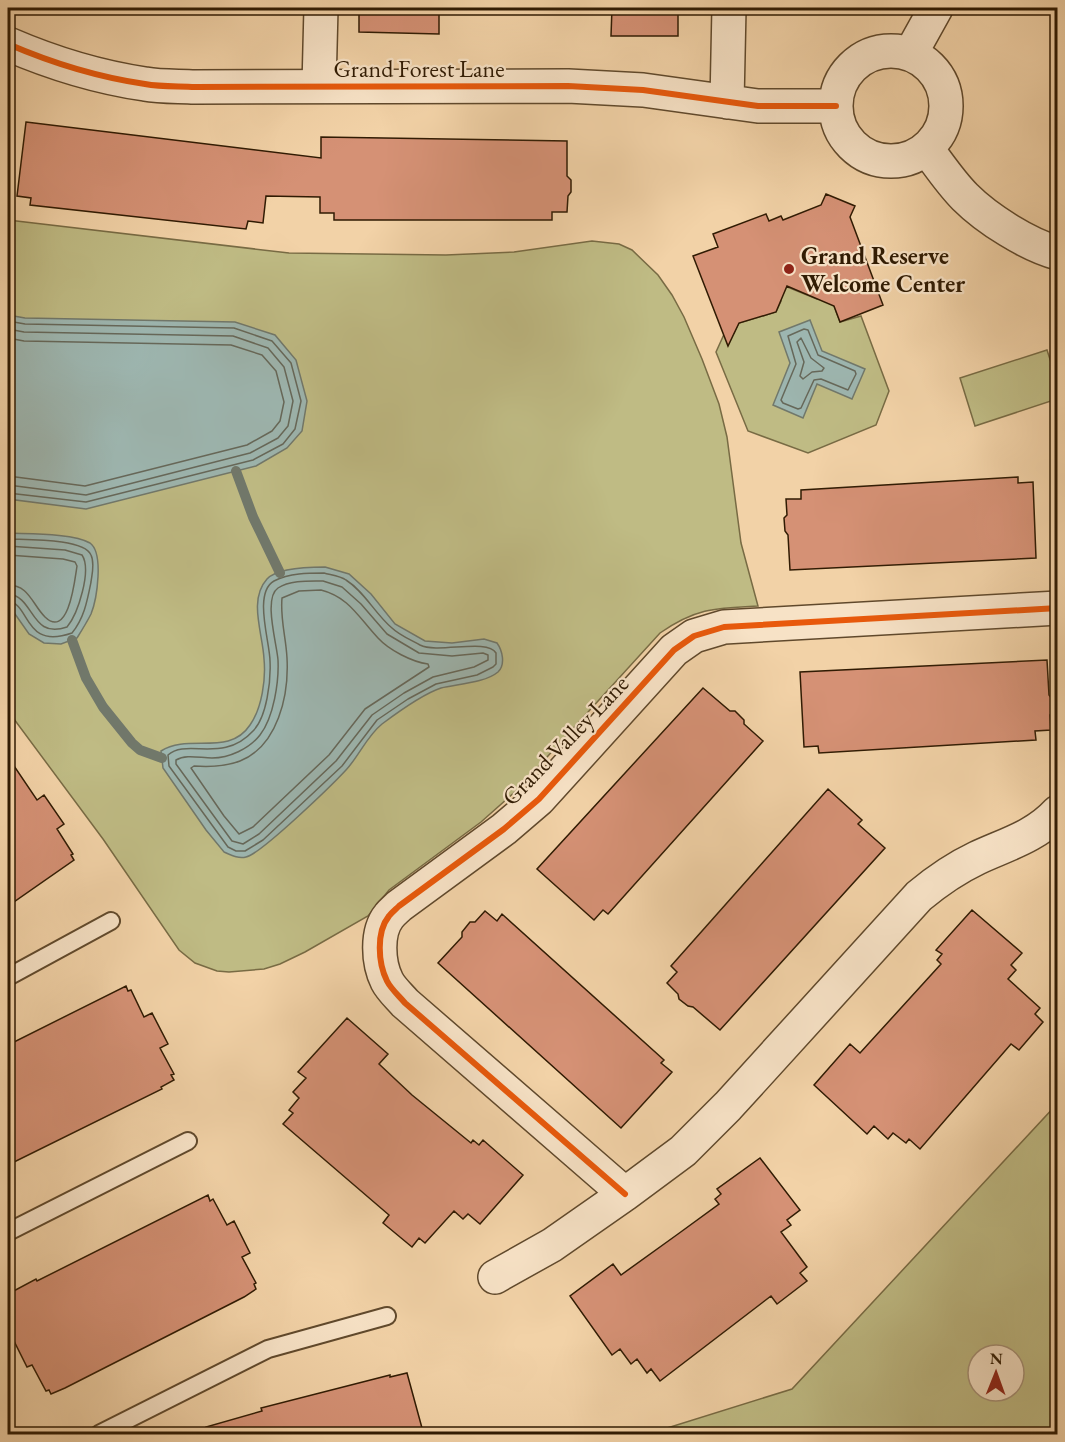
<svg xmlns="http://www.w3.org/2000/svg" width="1065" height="1442" font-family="'EB Garamond',serif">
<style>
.green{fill:#bfbb84;stroke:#786b44;stroke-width:1.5;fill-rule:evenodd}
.water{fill:#9db6b0;stroke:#71786b;stroke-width:1.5}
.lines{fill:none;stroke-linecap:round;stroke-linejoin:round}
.shore{stroke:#66685a;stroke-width:1.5}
.stream{stroke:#71786b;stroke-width:10}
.building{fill:#d59175;stroke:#301b03;stroke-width:1.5}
.service-casing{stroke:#60492c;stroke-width:20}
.minor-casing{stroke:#60492c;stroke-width:36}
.service{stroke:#f7e2c6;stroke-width:16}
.minor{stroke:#f7e2c6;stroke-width:33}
.cycleway-casing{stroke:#f7e2c6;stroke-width:10}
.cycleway{stroke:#e8590c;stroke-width:6}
.poi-dot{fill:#8f2418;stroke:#f7e2c6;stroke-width:2}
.labels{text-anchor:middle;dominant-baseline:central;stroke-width:4.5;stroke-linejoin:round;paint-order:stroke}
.street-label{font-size:24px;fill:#301b03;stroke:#f7e2c6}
.poi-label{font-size:24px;font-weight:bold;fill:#301b03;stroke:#f7e2c6;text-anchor:start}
</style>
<rect width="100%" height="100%" fill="#f2d2a7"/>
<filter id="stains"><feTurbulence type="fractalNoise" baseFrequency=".00333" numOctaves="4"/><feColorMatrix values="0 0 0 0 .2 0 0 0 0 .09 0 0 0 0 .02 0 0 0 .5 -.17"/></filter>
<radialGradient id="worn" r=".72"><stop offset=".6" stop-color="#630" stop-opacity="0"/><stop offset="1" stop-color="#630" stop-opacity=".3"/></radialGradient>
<path class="green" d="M8 220 289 253 446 255 514 252 592 241 619 244 632 250 658 275 672 295 684 317 702 359 719 404 727 437 741 543 758 606C715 608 696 608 660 633L517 790 481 822 389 890 368 916 305 952 280 964 264 969 229 972 217 971 195 963 179 950 103 839 8 711Z
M780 284 817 299 822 290 827 287 840 322 861 316 889 391 876 425 808 453 748 431 716 352 726 330 734 333 739 323 776 312 781 301Z
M1047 350 1057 381V399L975 426 960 378Z
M1057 1104V1434H648L792 1389ZM978 1355H1014V1391H978Z"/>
<path class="water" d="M8 315 25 318 235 322 275 335 296 360 307 401 302 431 287 448 256 466 86 509 8 499Z
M810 320 822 351 865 369 852 399 817 384 803 418 773 405 790 363 779 332Z
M8 533C27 534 74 533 90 543 104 553 97 599 91 614 87 622 82 630 77 638L61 644 44 643 29 634 8 604Z
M325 567 349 574 371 594 395 624 425 641 452 643 484 639 497 643C502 650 506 664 498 672 485 683 457 684 441 688 423 694 398 712 382 724 367 736 359 756 346 770 332 785 261 854 246 857 238 859 231 855 224 852L206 830 163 768 161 751C189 733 229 757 250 725 262 708 266 679 264 659 263 634 248 600 267 579 277 568 311 567 325 567Z"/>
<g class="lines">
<path class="shore" d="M8 321 25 324 234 328 272 341 291 363 301 401 295 429 283 444 253 460 86 502 8 493
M8 329 24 332 233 336 268 348 284 367 293 401 288 426 278 438 250 453 86 495 8 485
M804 329 808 330 818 355 855 371 856 374 848 390 821 379 814 380 801 408 798 409 783 403 781 400 796 364 788 336Z
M8 338 24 341 231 345 262 355 276 371 284 402 280 421 272 431 247 445 85 486 8 476
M801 338 811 358 824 368 822 371 812 372 803 379 800 376 804 362 797 342Z
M8 539C25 540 84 538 91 555 95 563 92 574 91 582 87 602 84 618 72 633 23 650 31 604 8 601
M8 546 65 550 82 555C92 570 78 614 67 627 30 640 35 596 8 594
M8 555 63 559 75 562 77 566C75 578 69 640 45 617 32 604 29 585 8 585
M324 573C331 575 340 576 346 580 365 592 375 614 392 628 399 635 411 640 420 645 438 654 487 638 496 653V664L493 667 477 675 436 684 408 699 377 720 342 766 263 840 245 851H236L228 847 169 766 168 755C187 738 223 764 253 731 267 717 271 680 270 661 270 642 253 593 274 581 290 573 308 573 324 573Z
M323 581 342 587 361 604 387 634 419 653 452 656 483 653 488 655V660L474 667 433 677 404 693 372 715 336 761 259 834 243 844 232 841 176 764V760C186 754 200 758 212 758 229 758 249 749 260 735 274 717 279 681 278 660 277 644 263 598 278 588 290 580 309 581 323 581Z
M321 590C349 597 359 618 378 638 389 650 412 662 428 664L429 667 365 709 329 755 253 827 239 834 224 816 191 768 194 766C209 767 225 767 240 761 278 746 289 695 287 658 286 637 280 619 282 598L299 591Z"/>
<path class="stream" d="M236 471 253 517 280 573
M72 640 86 678 103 707 132 743 140 750 162 758"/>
</g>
<path class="building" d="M359 8H439V34L359 32Z
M612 8H678V36H611Z
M26 122 321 158V137L567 141V176L571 180V192L568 196 567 212H552V220H334V213H320V197L266 196 263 223 248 221 246 229 30 205 31 198 17 196Z
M826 194 855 206 850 217 883 305 840 322 834 306 787 286 776 312 739 323 728 346 693 256 718 247 713 234 766 214 769 221 781 216 783 220 821 205Z
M1018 477V483L1033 482 1036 558 790 570 788 535 785 531 784 518 787 515 786 499H801V490Z
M1047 660 1049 695 1052 699 1053 711 1050 715 1051 730 1035 731 1036 740 819 753 818 746 804 747 800 672Z
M703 688 730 711H735L744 720V724L763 741 608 914 603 910 594 920 537 869Z
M8 757 37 800 44 795 64 824 57 829 73 854 71 855 74 860 8 906Z
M828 789 862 820 858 824 885 848 720 1030 693 1007 688 1006 679 999 678 994 667 983 677 972 671 966Z
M972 910 1022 953 1011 965 1016 970 1008 979 1040 1008 1035 1014 1043 1022 1019 1050 1011 1044 920 1149 909 1139 906 1143 893 1133 888 1139 874 1126 867 1134 814 1085 850 1044 860 1053 941 964 937 960 942 954 936 950Z
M485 911 497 921 502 914 664 1060 661 1063 672 1072 621 1128 438 963 462 937V932L470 922H475Z
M126 986 128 991 131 990 144 1017 152 1013 168 1044 160 1048 174 1074 171 1075 174 1080 161 1087 162 1089 8 1165V1045Z
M347 1018 388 1054 379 1064 412 1095 471 1143 473 1140 479 1145 483 1140 523 1175 480 1224 468 1214 463 1219 454 1211 425 1243 419 1238 412 1247 383 1223 389 1215 283 1124 293 1113 289 1110 299 1098 293 1092 306 1078 298 1072Z
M760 1158 800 1210 787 1220 791 1225 781 1232 807 1267 800 1273 807 1281 777 1304 771 1296 660 1381 651 1369 647 1373 637 1359 631 1364 620 1349 612 1355 570 1296 613 1264 621 1275 678 1234 719 1204 715 1199 721 1194 717 1189Z
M208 1195 210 1201 213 1199 227 1225 234 1221 250 1253 242 1257 256 1283 254 1284 256 1289 244 1297 65 1388 51 1394 49 1390 46 1391 32 1365 27 1367 8 1329V1294L36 1279 37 1281Z
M407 1373 422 1428 397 1434H207L206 1427 262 1411 261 1408 390 1375V1377Z"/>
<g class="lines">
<defs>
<path id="service" d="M8 977 111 921
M8 1232 188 1141
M99 1434 268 1349 387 1316"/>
<path id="minor" d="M8 44C52 63 97 77 145 84 161 87 179 86 195 87L568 86 643 90 758 106H836
M836 106a55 55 0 1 1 110 0a55 55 0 1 1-110 0Z
M911 53 936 8
M319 86 321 8
M727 102 729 8
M927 149C939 165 951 183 965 197 987 219 1028 245 1058 253
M625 1194 405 1003C399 996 391 989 387 981 378 963 376 932 389 916 392 912 396 909 399 906L504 829 539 799 674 650 694 636 724 627 1058 608
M495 1277 552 1245 625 1194 683 1151 728 1106 919 896C937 881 956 868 977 858 1007 844 1035 837 1058 812"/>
</defs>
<use href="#service" class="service-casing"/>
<use href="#minor" class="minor-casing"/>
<use href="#service" class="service"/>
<use href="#minor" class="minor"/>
<defs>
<path id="cycleway" d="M8 44C52 63 97 77 145 84 161 87 179 86 195 87L568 86 643 90 758 106H836
M625 1194 405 1003C399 996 391 989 387 981 378 963 376 932 389 916 392 912 396 909 399 906L504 829 539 799 674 650 694 636 724 627 1058 608"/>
</defs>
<use href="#cycleway" class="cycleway-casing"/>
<use href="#cycleway" class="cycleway"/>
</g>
<circle class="poi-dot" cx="789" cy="269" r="6"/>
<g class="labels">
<g class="street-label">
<text x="419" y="68">Grand Forest Lane</text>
<text transform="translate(565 740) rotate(-46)">Grand Valley Lane</text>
</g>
<g class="poi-label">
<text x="801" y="255">Grand Reserve<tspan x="801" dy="28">Welcome Center</tspan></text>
</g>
</g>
<rect width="1065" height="1442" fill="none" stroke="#f2d2a7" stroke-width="30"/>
<rect x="9" y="9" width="1047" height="1424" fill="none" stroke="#301b03" stroke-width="3"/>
<rect x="15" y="15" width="1035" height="1412" fill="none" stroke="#301b03" stroke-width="1.5"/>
<g transform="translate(996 1373) rotate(1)"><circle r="28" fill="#f7e2c6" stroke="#a79278" stroke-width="1.5"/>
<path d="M0-4.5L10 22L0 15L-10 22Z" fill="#8f2418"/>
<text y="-9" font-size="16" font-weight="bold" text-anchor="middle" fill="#301b03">N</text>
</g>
<rect width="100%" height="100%" filter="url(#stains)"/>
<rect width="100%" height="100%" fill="url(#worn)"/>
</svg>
